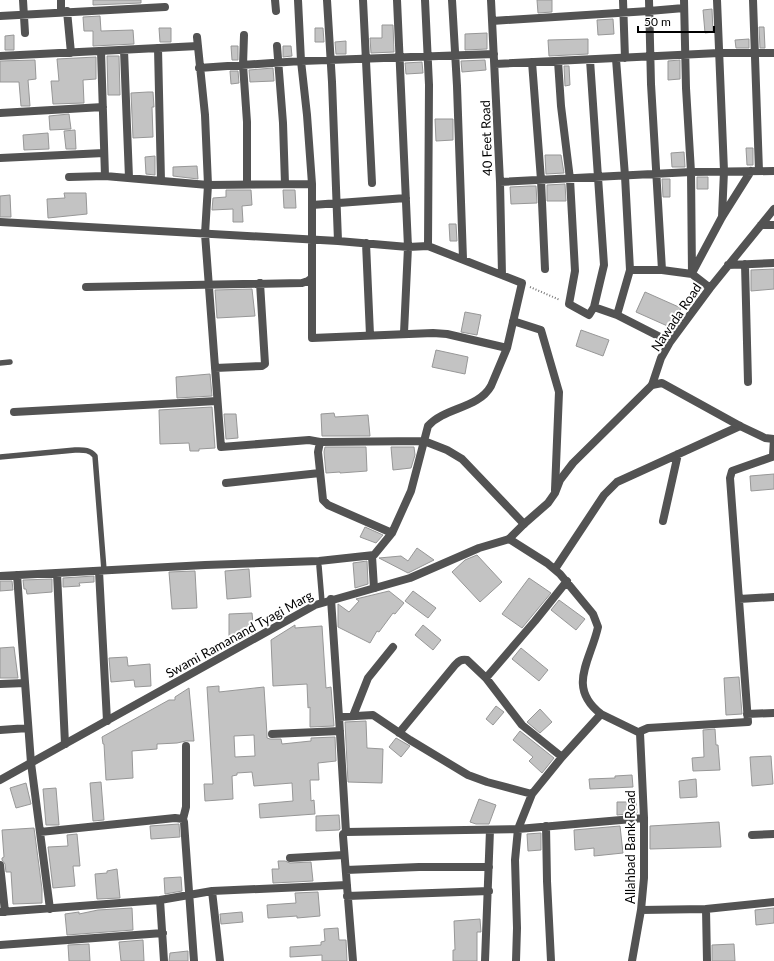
<svg xmlns="http://www.w3.org/2000/svg" width="774" height="961" font-family="Lato,sans-serif">
<style>
.building{fill:#c3c3c3;stroke:#979797;fill-rule:evenodd}
.lines{fill:none;stroke-linecap:round;stroke-linejoin:round}
.path{stroke:#757575;stroke-width:2;stroke-dasharray:1 2;stroke-linecap:butt}
.service{stroke:#535353;stroke-width:5.5}
.minor{stroke:#535353;stroke-width:8}
.tertiary{stroke:#535353;stroke-width:8}
.labels{text-anchor:middle;dominant-baseline:central;stroke-width:4;stroke-linejoin:round;paint-order:stroke}
.street-label{font-size:13px;fill:#000;stroke:#fff}
</style>
<rect width="100%" height="100%" fill="#fff"/>
<path class="building" d="M93 0H141V3L93 5Z
M537 0H552V12L538 13Z
M712 9 713 32 705 33 703 10Z
M100 16 101 31 133 30 134 44 93 46V31H84L83 17Z
M613 19 614 34 598 35 597 20Z
M382 25H393L394 52 371 53 370 38H382Z
M759 27H764L765 48H760Z
M159 28H171V42H160Z
M315 28H323L324 42H315Z
M487 33V49L465 50V34Z
M14 35V50H5V36Z
M588 39V54L549 56 548 40Z
M749 39V48H736L735 40Z
M346 41V54H336L335 42Z
M231 46H238V60H232Z
M283 46H291L292 56 283 57Z
M107 56H119L120 95H108Z
M96 57V79L83 80 84 103 53 104 51 81H59L57 59Z
M35 60 36 79 28 80 30 106H21L19 82H0V61Z
M485 60 486 70 462 72 461 61Z
M680 60V79L668 80V61Z
M422 62 423 73 406 74 405 63Z
M564 66H569L570 85 565 86Z
M273 68 274 81 250 82 249 70Z
M230 71H238L239 83 231 84Z
M148 92H153L154 107H152L153 137 133 138 131 93Z
M69 114 71 129 50 130 49 116Z
M435 119H453V140L436 141Z
M75 130 76 149H66L64 131Z
M48 133 49 149 24 150 23 135Z
M746 148H753V165H747Z
M684 152 685 167H672L671 153Z
M545 155H561L564 173 546 174Z
M155 156V175L146 174 145 157Z
M197 166 198 179 173 176V167Z
M697 177H708V189H697Z
M662 179H670V197H663Z
M565 184 566 201H547V185Z
M530 186H536L537 203 511 204 510 187Z
M226 190H251L252 205 242 206 243 222H233V209L212 210 213 198 226 197Z
M283 190H295L296 208H284Z
M64 193H86L87 214 48 218 47 199 65 198Z
M10 195 11 217H0V196Z
M449 224H456L457 241H450Z
M774 269V289L751 291V270Z
M252 289 255 316 217 318 215 290Z
M645 292 681 308 672 328 636 312Z
M465 312 481 315 477 335 461 332Z
M581 330 609 340 603 356 576 346Z
M436 350 468 357 465 374 432 367Z
M210 374 212 396 177 398 176 377Z
M212 407 215 448 199 449V451H190L189 443 160 444 159 410Z
M334 413 335 417 368 415 370 436H322L321 414Z
M224 414H236L238 438 226 439Z
M325 447H366L367 471 340 473V472L326 473 324 452Z
M391 447H414L415 455 411 468 393 470Z
M774 474V489L751 491 750 476Z
M365 527 383 535 376 543 360 537Z
M417 548 434 560 408 573 379 558 401 556 408 561Z
M477 555 502 582 480 602 452 572 465 560Z
M367 561 368 584 355 588 353 563Z
M249 569 251 597 227 599 225 571Z
M195 571 197 608 172 609 169 572Z
M94 576V582L79 583 80 586 63 587V578Z
M529 578 551 593 522 628 502 614Z
M52 579V592L27 594 26 589H24L23 580Z
M0 581H12L13 590 0 591Z
M389 591 404 603 395 614 393 613 379 632 377 631 370 643 338 627V604L349 612 359 601 356 599Z
M413 591 436 608 428 618 405 601Z
M559 600 585 619 576 630 551 610Z
M252 613 254 633 229 646V614Z
M295 625V628L322 626 326 688 331 687 334 726 310 727V707L308 708 307 684 273 686 271 640Z
M423 625 441 640 433 650 415 635Z
M14 647 18 678H0V648Z
M521 648 548 670 539 681 512 659Z
M127 657 128 666 150 664 151 686 135 687 134 680 111 682 109 658Z
M739 677 742 714 726 715 724 678Z
M219 686V692L264 687 267 735V738L270 739H281L282 744 311 741V738L335 737 336 761 318 763 319 780H310L311 801 314 800 315 814 260 818 259 804 293 801 292 783 254 786 252 772 237 773V775L232 776 233 799 205 801 204 784H213L207 687ZM254 735 255 756 235 757 234 736Z
M189 688 194 741H186L177 743 157 744V749L132 751 133 778 106 780 104 744H103L102 737 169 700H175V697Z
M496 706 504 712 493 725 486 719Z
M540 709 552 722 540 733 527 722Z
M366 721 367 748 383 749 382 783 348 782 345 722Z
M715 729 716 745H718L720 770 693 771 692 758 704 757 703 730Z
M520 731 554 758 542 773 529 761 533 757 513 740Z
M396 738 410 746 401 757 389 747Z
M771 756 773 784 752 786 750 757Z
M632 775 633 787 590 789 589 779 615 778V776Z
M696 779 697 797 680 798 679 781Z
M101 782 104 820 93 821 90 783Z
M26 783 31 804 16 808 10 788Z
M56 788 59 825H46L43 789Z
M479 799 496 805 489 824H476L470 822Z
M617 802H636L637 813 617 815Z
M339 815 340 829 339 830 316 831V816Z
M719 822 721 847 650 849V826Z
M179 824 180 837 151 839 150 826Z
M620 826 623 853 594 856V848L575 850 574 830Z
M34 828 42 889V903L13 904 11 872H6L5 864 2 860V858L4 857 2 830Z
M541 833V850L528 851 527 834Z
M77 834 80 866H73L75 886 53 888 48 847 68 846 67 835Z
M278 861H285L290 863 311 862 313 881 273 883 272 869H279Z
M117 869 120 898 97 899 95 874 107 873V871Z
M181 877 182 891 165 894 164 878Z
M318 892 320 916 297 918V916L268 918 267 905 296 903 295 893Z
M132 908 133 930 67 935 65 914 79 912V914L98 910Z
M774 908V923L756 925 755 910Z
M242 912 243 922 221 924 220 914Z
M480 919 481 932H477V961H453V950H455L454 921Z
M338 928 339 940H346L347 961H322V955L290 957V947L321 945V942L325 941 324 929Z
M143 940 144 961H121L119 942Z
M89 944 90 961H69L68 945Z
M734 944 735 961H712V945Z
M188 951V961H169L170 953Z"/>
<g class="lines">
<path class="path" d="M530 287 560 300"/>
<path class="service" d="M0 363 10 362
M0 457 75 450C83 450 89 449 95 456L104 570
M319 566 322 602"/>
<path class="minor" d="M23 0 25 33
M61 0V12
M275 0 276 11
M327 0 332 82 338 241
M363 0 372 183
M397 0 408 247 404 333
M425 0 429 85 428 246
M452 0 457 86 463 259
M491 0 500 182 502 275
M623 0 625 58
M649 0 651 84 662 270
M684 0 686 88 691 172 692 274
M717 0 724 171 722 217
M753 0 759 171
M67 11 71 53
M0 16 165 7
M492 21 649 11 684 8
M244 35 243 65 247 122V184
M197 37 205 115 208 185 205 234 221 447 309 440 320 442 424 441 447 450 462 459 524 524
M277 46 283 123 285 184
M158 48 161 181
M124 50 129 178
M101 51 105 176
M0 56 198 46
M616 59 625 176 630 270 617 315
M590 60 604 265 594 307
M558 61 561 106 570 179 575 271 569 304 589 315 594 307 617 315 670 342
M532 62 541 180 545 269
M495 64 719 53H774
M199 68 301 61 494 54
M0 113 103 107
M0 158 104 153
M69 177 105 176 208 185 312 184
M500 182 691 172 774 171
M312 205 406 198
M0 222 338 241 408 247 428 246 522 283 507 348 491 386C478 409 445 407 428 426L411 491 392 533 374 555 319 561 205 565 0 576
M761 225H774
M366 243 370 335
M745 264 748 382
M728 265 774 263
M630 270H662L692 274 710 288
M692 273 722 217 751 171
M312 278V338L433 333 447 334 507 348
M86 287 302 283 308 281 312 278V184L307 115 301 61 298 0
M513 321 541 330 559 392 555 490
M215 368 262 366 265 364 260 283
M652 385 661 358 670 342 710 288 774 209
M14 412 217 401
M320 442 318 452 323 500 328 505 392 533
M226 483 320 473
M663 521 678 454
M509 539 547 563 560 574 593 614 598 627C591 660 566 687 601 714L640 733
M372 556 374 588
M555 569 604 495 617 482 740 426
M99 571 107 721
M57 573 65 744
M17 575 31 763 50 909
M331 599 339 717 346 832 343 834V836L353 961
M739 599 774 597
M486 678 535 621 567 581
M0 684 25 683
M747 714 774 713
M353 716 368 678 393 647
M339 717 373 715 410 740 468 775 487 782 532 794
M0 730 28 728
M399 733 455 665C459 661 461 659 467 660L486 678 522 725 562 757
M640 733 641 731 648 728 748 722 730 478 732 471 772 457 773 455 774 439
M272 734 340 731
M183 819 186 807V746
M546 826 547 881 551 961
M40 832 175 818 183 819 184 822 194 961
M346 832 518 829 644 818
M752 835 774 834
M290 858 344 855
M0 865 5 912
M346 870 419 867H489
M212 891 220 961
M347 896 489 891
M160 900 212 891 347 885
M641 910 706 909
M0 912 160 900 164 961
M0 945 163 933
M485 961 490 830
M516 961 517 928 515 860 518 829 532 794 562 757 601 714
M632 961 641 910 644 878V818L640 733
M707 961 706 909 774 902"/>
<path class="tertiary" d="M0 780 315 605 410 578 479 548 509 539 524 524 548 503 555 493 560 480 573 463 652 385 662 383 740 426 765 438 774 439"/>
</g>
<g class="labels">
<g class="street-label">
<text transform="translate(486 138) rotate(-92)">40 Feet Road</text>
<text transform="translate(676 317) rotate(-56)">Nawada Road</text>
<text transform="translate(239 634) rotate(-29)">Swami Ramanand Tyagi Marg</text>
<text transform="translate(630 847) rotate(-90)">Allahbad Bank Road</text>
</g>
</g>
<path d="M638 26v6h76v-6" fill="none" stroke="#000000" stroke-width="2"/>
<text x="644" y="26" font-size="12" fill="#000000" stroke="#ffffff" stroke-width="3" paint-order="stroke">50 m</text>
</svg>
